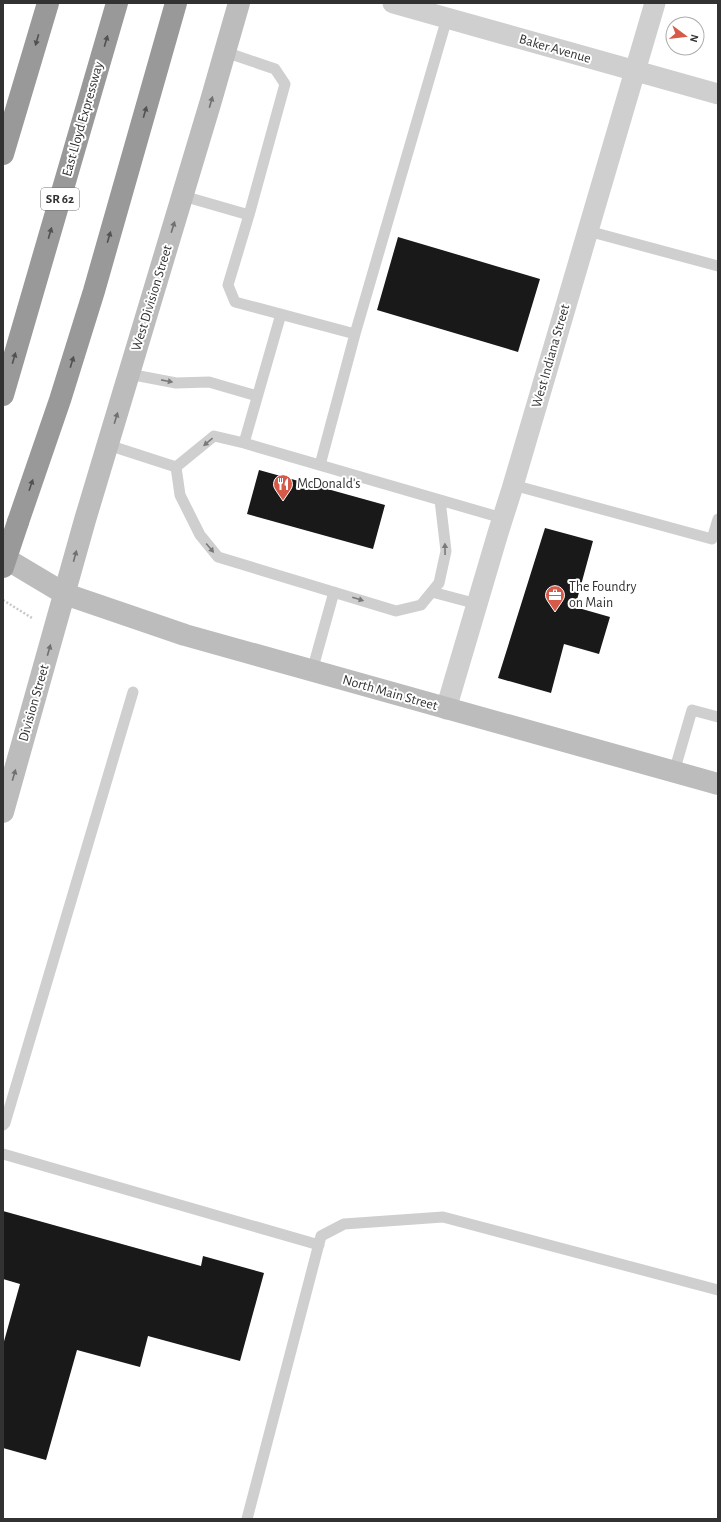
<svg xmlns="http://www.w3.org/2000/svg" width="721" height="1522" font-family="'Alegreya Sans',sans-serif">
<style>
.building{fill:#191919}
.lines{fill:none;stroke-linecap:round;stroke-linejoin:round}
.path{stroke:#c9c9c9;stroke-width:2.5;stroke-dasharray:2 2;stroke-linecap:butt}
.lane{stroke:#cfcfcf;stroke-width:11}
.street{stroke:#cfcfcf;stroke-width:21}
.secondary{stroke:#bcbcbc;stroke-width:22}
.highway{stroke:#999;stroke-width:22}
.highway-bridge{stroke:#999;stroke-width:22}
.oneway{fill:#515151}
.oneway2{fill:#707070}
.oneway3{fill:#797979}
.labels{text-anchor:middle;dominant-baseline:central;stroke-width:4;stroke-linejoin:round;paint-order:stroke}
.shield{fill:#fff;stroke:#707070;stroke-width:1}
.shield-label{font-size:13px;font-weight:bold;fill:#323232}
.street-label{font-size:14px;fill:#323232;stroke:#fff}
.poi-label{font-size:14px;fill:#323232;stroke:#fff;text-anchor:start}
</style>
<rect width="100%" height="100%" fill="#fff"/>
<path class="building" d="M398 237 540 279 518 352 377 310Z
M259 470 385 505 373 549 247 514Z
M545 528 593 541 575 607 610 617 599 654 564 644 551 693 498 678Z
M3 1211 201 1266 203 1256 264 1273 240 1361 148 1336 140 1367 77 1350 46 1460 3 1448V1345L20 1284 3 1279Z"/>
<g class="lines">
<path class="path" d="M3 600 32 618"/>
<path class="lane" d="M183 196 249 215 285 84 275 69 225 52
M249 215 228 285 235 302 355 334
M588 231 718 266
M129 374 176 383 209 382 257 396
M244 443 281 314
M108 445 176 467
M320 465 355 334 447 18
M513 485 712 539 718 519
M440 500 446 551 439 583 421 605 396 611 218 557 200 535 180 495 176 467 214 436 244 443 502 518
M432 592 477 604
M312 671 334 592
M674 772 692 710 718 717
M3 1125 5 1123 133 692
M3 1154 319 1245
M247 1519 321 1236 344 1224 443 1217 718 1290"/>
<path class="street" d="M393 3 718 94
M446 709 498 533 512 489 655 3"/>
<path class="secondary" d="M3 557 65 594 185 635 718 784
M3 812 85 520 210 104 239 3"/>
<path class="highway" d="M3 154 48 3
M3 395 117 3
M18 522 60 400 94 291 176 3"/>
<path class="highway-bridge" d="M3 567 18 522"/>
</g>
<defs><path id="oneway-solid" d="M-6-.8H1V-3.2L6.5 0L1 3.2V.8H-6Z"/></defs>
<g class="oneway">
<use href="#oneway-solid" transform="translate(37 40) rotate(106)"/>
<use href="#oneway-solid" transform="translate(106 41) rotate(-74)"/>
<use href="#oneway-solid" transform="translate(145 112) rotate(-74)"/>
<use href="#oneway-solid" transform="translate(50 233) rotate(-74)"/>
<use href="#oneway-solid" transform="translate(109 237) rotate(-74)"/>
<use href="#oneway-solid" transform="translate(14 358) rotate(-74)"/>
<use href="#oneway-solid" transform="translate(72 362) rotate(-73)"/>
<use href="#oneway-solid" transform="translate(31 485) rotate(-71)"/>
</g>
<g class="oneway2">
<use href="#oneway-solid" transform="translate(211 102) rotate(-74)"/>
<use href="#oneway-solid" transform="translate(173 227) rotate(-73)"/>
<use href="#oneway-solid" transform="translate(116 418) rotate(-73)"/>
<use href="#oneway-solid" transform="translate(75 556) rotate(-75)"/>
<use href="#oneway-solid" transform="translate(49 650) rotate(-74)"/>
<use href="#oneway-solid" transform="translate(14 775) rotate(-74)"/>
</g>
<g class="oneway3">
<use href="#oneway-solid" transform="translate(167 381) rotate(11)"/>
<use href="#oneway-solid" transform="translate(208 442) rotate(140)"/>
<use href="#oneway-solid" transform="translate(210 548) rotate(50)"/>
<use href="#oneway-solid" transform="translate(445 549) rotate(-91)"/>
<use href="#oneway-solid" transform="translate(358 599) rotate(17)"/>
</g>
<defs>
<symbol id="restaurant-pin" viewBox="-11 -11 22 30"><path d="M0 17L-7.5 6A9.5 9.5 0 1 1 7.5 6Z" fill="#d55a49" stroke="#fff"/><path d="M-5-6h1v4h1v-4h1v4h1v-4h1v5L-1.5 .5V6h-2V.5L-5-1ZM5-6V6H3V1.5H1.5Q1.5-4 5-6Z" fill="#fff"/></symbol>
<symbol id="office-pin" viewBox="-11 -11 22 30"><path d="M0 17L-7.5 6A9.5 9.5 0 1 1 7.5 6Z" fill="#d55a49" stroke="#fff"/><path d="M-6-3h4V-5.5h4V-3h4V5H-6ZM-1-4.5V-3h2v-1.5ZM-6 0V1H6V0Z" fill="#fff"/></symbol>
</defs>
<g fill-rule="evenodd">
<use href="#restaurant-pin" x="272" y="473" width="22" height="30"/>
<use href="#office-pin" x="544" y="584" width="22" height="30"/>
</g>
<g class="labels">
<rect class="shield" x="41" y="188" width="38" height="22" rx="3"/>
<g class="shield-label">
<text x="60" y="199">SR 62</text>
</g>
<g class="street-label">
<text transform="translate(555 49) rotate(16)">Baker Avenue</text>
<text transform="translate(83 119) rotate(-74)">East Lloyd Expressway</text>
<text transform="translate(152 298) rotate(-73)">West Division Street</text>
<text transform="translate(551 356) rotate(-74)">West Indiana Street</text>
<text transform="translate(390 693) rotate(16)">North Main Street</text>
<text transform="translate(34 703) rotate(-74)">Division Street</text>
</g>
<g class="poi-label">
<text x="297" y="484">McDonald's</text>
<text x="569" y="587">The Foundry<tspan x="569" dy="16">on Main</tspan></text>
</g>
</g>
<rect width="721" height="1522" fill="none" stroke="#323232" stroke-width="8"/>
<g transform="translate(685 36) rotate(105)"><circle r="19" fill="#ffffff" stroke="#adadad"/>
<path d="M0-3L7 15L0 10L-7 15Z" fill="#d55a49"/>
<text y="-6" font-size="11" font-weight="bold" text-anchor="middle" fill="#323232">N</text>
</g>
</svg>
